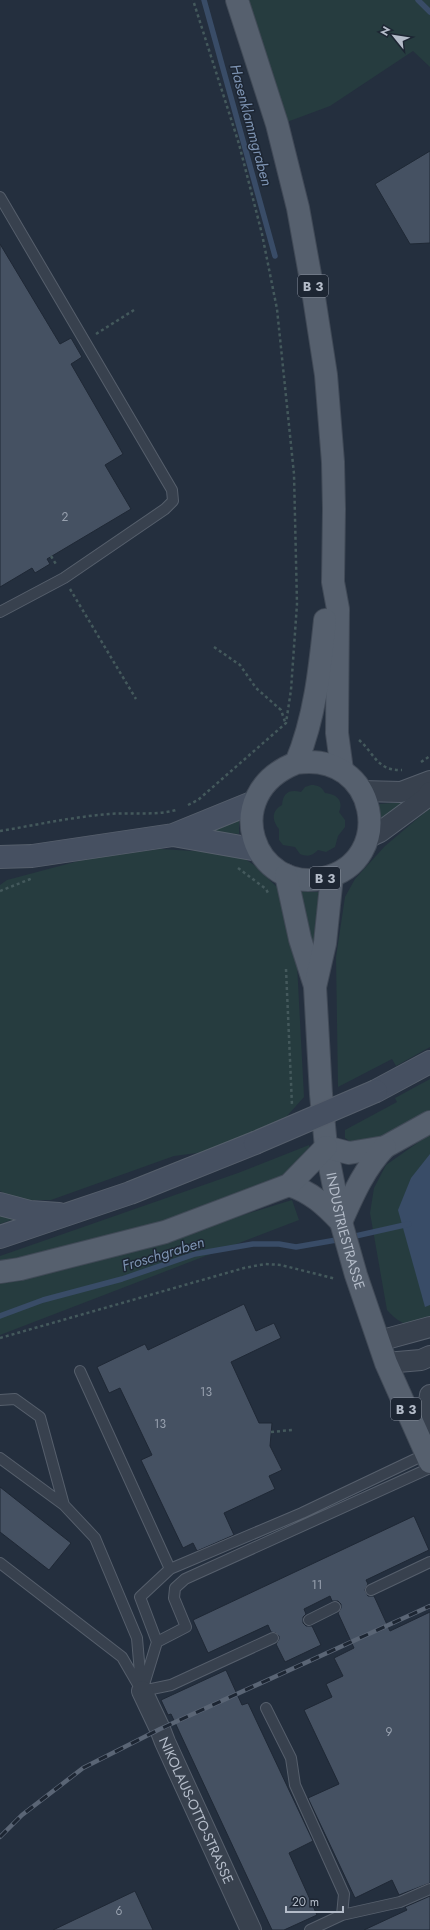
<svg xmlns="http://www.w3.org/2000/svg" width="430" height="1930" font-family="Jost,sans-serif">
<style>
.green{fill:#263c3f}
.water{fill:#394c67}
.lines{fill:none;stroke-linecap:round;stroke-linejoin:round}
.stream{stroke:#394c67;stroke-width:5.5}
.building{fill:#455162;stroke:#1f2835}
.lane-casing{stroke:#565f6c;stroke-width:12}
.street-casing{stroke:#565f6c;stroke-width:22}
.secondary-casing{stroke:#565f6c;stroke-width:24}
.primary-casing{stroke:#414a57;stroke-width:24}
.path{stroke:#44595c;stroke-width:2.5;stroke-dasharray:3 3;stroke-linecap:butt}
.lane{stroke:#38414e;stroke-width:10}
.street{stroke:#38414e;stroke-width:20}
.secondary{stroke:#465061;stroke-width:22}
.primary{stroke:#56606e;stroke-width:22}
.rail-casing{stroke:#5a6575;stroke-width:4.5}
.rail{stroke:#1d2633;stroke-width:3;stroke-dasharray:9;stroke-linecap:butt}
.secondary-bridge-casing{stroke:#565f6c;stroke-width:24;stroke-linecap:butt}
.secondary-bridge{stroke:#465061;stroke-width:22}
.labels{text-anchor:middle;dominant-baseline:central;stroke-width:3;stroke-linejoin:round;paint-order:stroke}
.number-label{font-size:12px;fill:#98a1af}
.shield{fill:#1d2633;stroke:#878f9c;stroke-width:1}
.shield-label{font-size:13px;font-weight:bold;fill:#b4bcc9}
.street-label{font-size:14px;fill:#b4bcc9;stroke:#1d2633}
.water-label{font-size:15px;font-style:italic;fill:#7c92b1;stroke:#1d2633}
</style>
<rect width="100%" height="100%" fill="#242f3e"/>
<path class="green" d="M249 0H430V67L413 51 330 106 287 122Z
M311 785C318 785 322 787 325 793 336 794 344 800 339 812L345 820V827L338 836 335 847 326 852 318 850C312 856 308 857 300 854L295 847 283 845 279 840V829C272 821 271 811 282 805 283 793 289 789 301 792L305 787Z
M404 802 381 820 379 804Z
M430 808V1047L396 1066 392 1059 338 1087 336 957 345 897 355 879 385 846Z
M239 820V834L207 832Z
M160 849 227 853 242 857 254 865 278 888 297 964 304 1097 287 1116 219 1150 174 1156 51 1200H18L0 1191V885L7 880 86 859Z
M300 891 319 892 315 941 312 943Z
M430 1079V1113L386 1142 354 1144 345 1138V1130L397 1102 395 1098Z
M430 1134V1321C408 1326 403 1327 387 1310L370 1213 374 1188 386 1165Z
M309 1145 312 1159 292 1177 107 1240 0 1264V1256L238 1173Z
M292 1200 299 1220 0 1335V1282L68 1269Z
M0 1213 17 1218 0 1224Z"/>
<path class="water" d="M430 1154V1305L425 1307 398 1210 411 1178Z"/>
<g class="lines">
<path class="stream" d="M204 0 275 256
M418 0 430 12
M351 1237 409 1224
M0 1316 43 1300 122 1279 195 1254 253 1244H279L296 1247 342 1239"/>
</g>
<path class="building" d="M430 151V243L410 244 375 184Z
M0 244 60 344 71 338 82 357 71 364 123 454 105 465 131 509 47 559 50 564 35 573 32 568 0 587Z
M244 1304 256 1331 274 1323 281 1338 231 1362 259 1423H272L270 1446 282 1470 269 1476 275 1489 224 1513 234 1535 197 1551 193 1543 183 1548 141 1460 152 1455 120 1388 109 1393 97 1367 145 1344 148 1350Z
M0 1487 71 1543 49 1570 0 1532Z
M414 1516 429 1550 366 1580 368 1584 365 1590 368 1596H374L390 1631 430 1612V1883L399 1895 392 1880 355 1898 308 1798 339 1784 304 1710 332 1697 326 1684 343 1676 334 1658 354 1648 338 1613 341 1608V1604L338 1601H332L330 1596 304 1609 306 1614 303 1617V1623L306 1626H312L321 1645 285 1662 276 1644 279 1639V1636L276 1633 271 1632 268 1625 208 1653 193 1620Z
M226 1670 242 1705 248 1703 313 1841 289 1853 317 1915 284 1930H272L171 1714 168 1715 161 1700Z
M135 1891 153 1930H53Z
M430 1896V1930H364L407 1910 405 1907Z"/>
<g class="lines">
<defs>
<path id="lane" d="M0 197 172 490 173 501 165 509 64 578 0 612
M80 1371 170 1569
M0 1400 15 1399 40 1417 64 1505
M0 1458 64 1505 95 1538 137 1638 141 1685
M0 1563 122 1657 140 1688
M371 1590 430 1562
M309 1620 335 1607
M157 1642 186 1627 174 1598 175 1588 185 1579 430 1468
M142 1691 157 1642 140 1597 170 1569 302 1513 426 1454
M142 1691 171 1685 273 1638
M266 1708 291 1758 295 1785 344 1894 342 1915 310 1930
M342 1915 400 1902 430 1889"/>
<g id="street">
<path d="M362 791 401 792 430 781"/>
<path d="M367 838 380 832 426 798 430 792"/>
<path d="M379 1341 430 1327"/>
<path d="M386 1363 421 1360 430 1356"/>
<path d="M426 1454V1422L430 1395"/>
<path id="s1" d="M142 1691 160 1729 165 1742 251 1930"/>
</g>
<path id="secondary" d="M173 835 258 850
M0 857 32 856 173 835 254 802
M376 1091 430 1062
M0 1204 30 1212 59 1214
M0 1237 130 1193 255 1143"/>
<g id="primary">
<path d="M237 0 277 124 298 208 313 291 326 375 333 462 334 509 333 582 338 609 337 733 342 770"/>
<path d="M296 763C378 750 397 861 324 878 254 895 217 794 296 763 315 718 320 668 325 620"/>
<path d="M286 875 300 939 315 986"/>
<path id="s2" d="M332 876 325 943 315 987 321 1094 326 1147 341 1222 356 1275 386 1363 430 1462"/>
<path d="M326 1147 349 1153 385 1147 430 1122"/>
<path d="M289 1185C311 1192 325 1205 341 1222"/>
<path d="M341 1222C353 1195 364 1169 385 1147"/>
<path d="M0 1272 20 1269 165 1232 289 1185 326 1147"/>
</g>
</defs>
<use href="#lane" class="lane-casing"/>
<use href="#street" class="street-casing"/>
<use href="#secondary" class="secondary-casing"/>
<use href="#primary" class="primary-casing"/>
<path class="path" d="M96 334 134 310
M51 556 57 566
M70 589 136 699
M214 647 240 665 256 688 281 710 285 722
M359 740C375 754 377 771 402 770
M421 762 430 756
M188 805 198 800 286 723 291 690 297 604 294 474 277 309 262 234 239 144 193 0
M0 831C36 825 72 817 109 814 131 812 154 816 176 810
M238 868 266 889 268 893
M0 891 33 878
M286 969 292 1105
M0 1338 244 1268 265 1264 281 1265 336 1279
M271 1432 292 1430"/>
<use href="#lane" class="lane"/>
<use href="#street" class="street"/>
<use href="#secondary" class="secondary"/>
<use href="#primary" class="primary"/>
<defs>
<path id="rail" d="M0 1837 22 1815 83 1768 160 1729 430 1606"/>
</defs>
<use href="#rail" class="rail-casing"/>
<use href="#rail" class="rail"/>
<defs>
<path id="secondary-bridge" d="M255 1143 376 1091"/>
</defs>
<use href="#secondary-bridge" class="secondary-bridge-casing"/>
<use href="#secondary-bridge" class="secondary-bridge"/>
</g>
<g class="labels">
<g class="number-label">
<text x="65" y="517">2</text>
<text x="206" y="1392">13</text>
<text x="160" y="1424">13</text>
<text x="317" y="1585">11</text>
<text x="389" y="1732">9</text>
<text x="119" y="1911">6</text>
</g>
<g class="shield">
<rect x="298" y="275" width="30" height="22" rx="3"/>
<rect x="310" y="867" width="30" height="22" rx="3"/>
<rect x="391" y="1398" width="30" height="22" rx="3"/>
</g>
<g class="shield-label">
<text x="313" y="286">B 3</text>
<text x="325" y="878">B 3</text>
<text x="406" y="1409">B 3</text>
</g>
<g class="street-label">
<text stroke="none"><textPath href="#s2" startOffset="359">INDUSTRIESTRASSE</textPath></text>
<text stroke="none"><textPath href="#s1" startOffset="131">NIKOLAUS-OTTO-STRASSE</textPath></text>
</g>
<g class="water-label">
<text transform="translate(251 125) rotate(75)">Hasenklammgraben</text>
<text transform="translate(163 1254) rotate(-17)">Froschgraben</text>
</g>
</g>
<g transform="translate(394 36) rotate(300)" stroke="#1d2633" stroke-width="3" paint-order="stroke">
<path d="M0-3L7 15L0 10L-7 15Z" fill="#b4bcc9"/>
<text y="-6" font-size="11" font-weight="bold" text-anchor="middle" fill="#b4bcc9">N</text>
</g>
<path d="M286 1906v6h57v-6" fill="none" stroke="#b4bcc9" stroke-width="2"/>
<text x="292" y="1906" font-size="12" fill="#b4bcc9" stroke="#1d2633" stroke-width="3" paint-order="stroke">20 m</text>
</svg>
